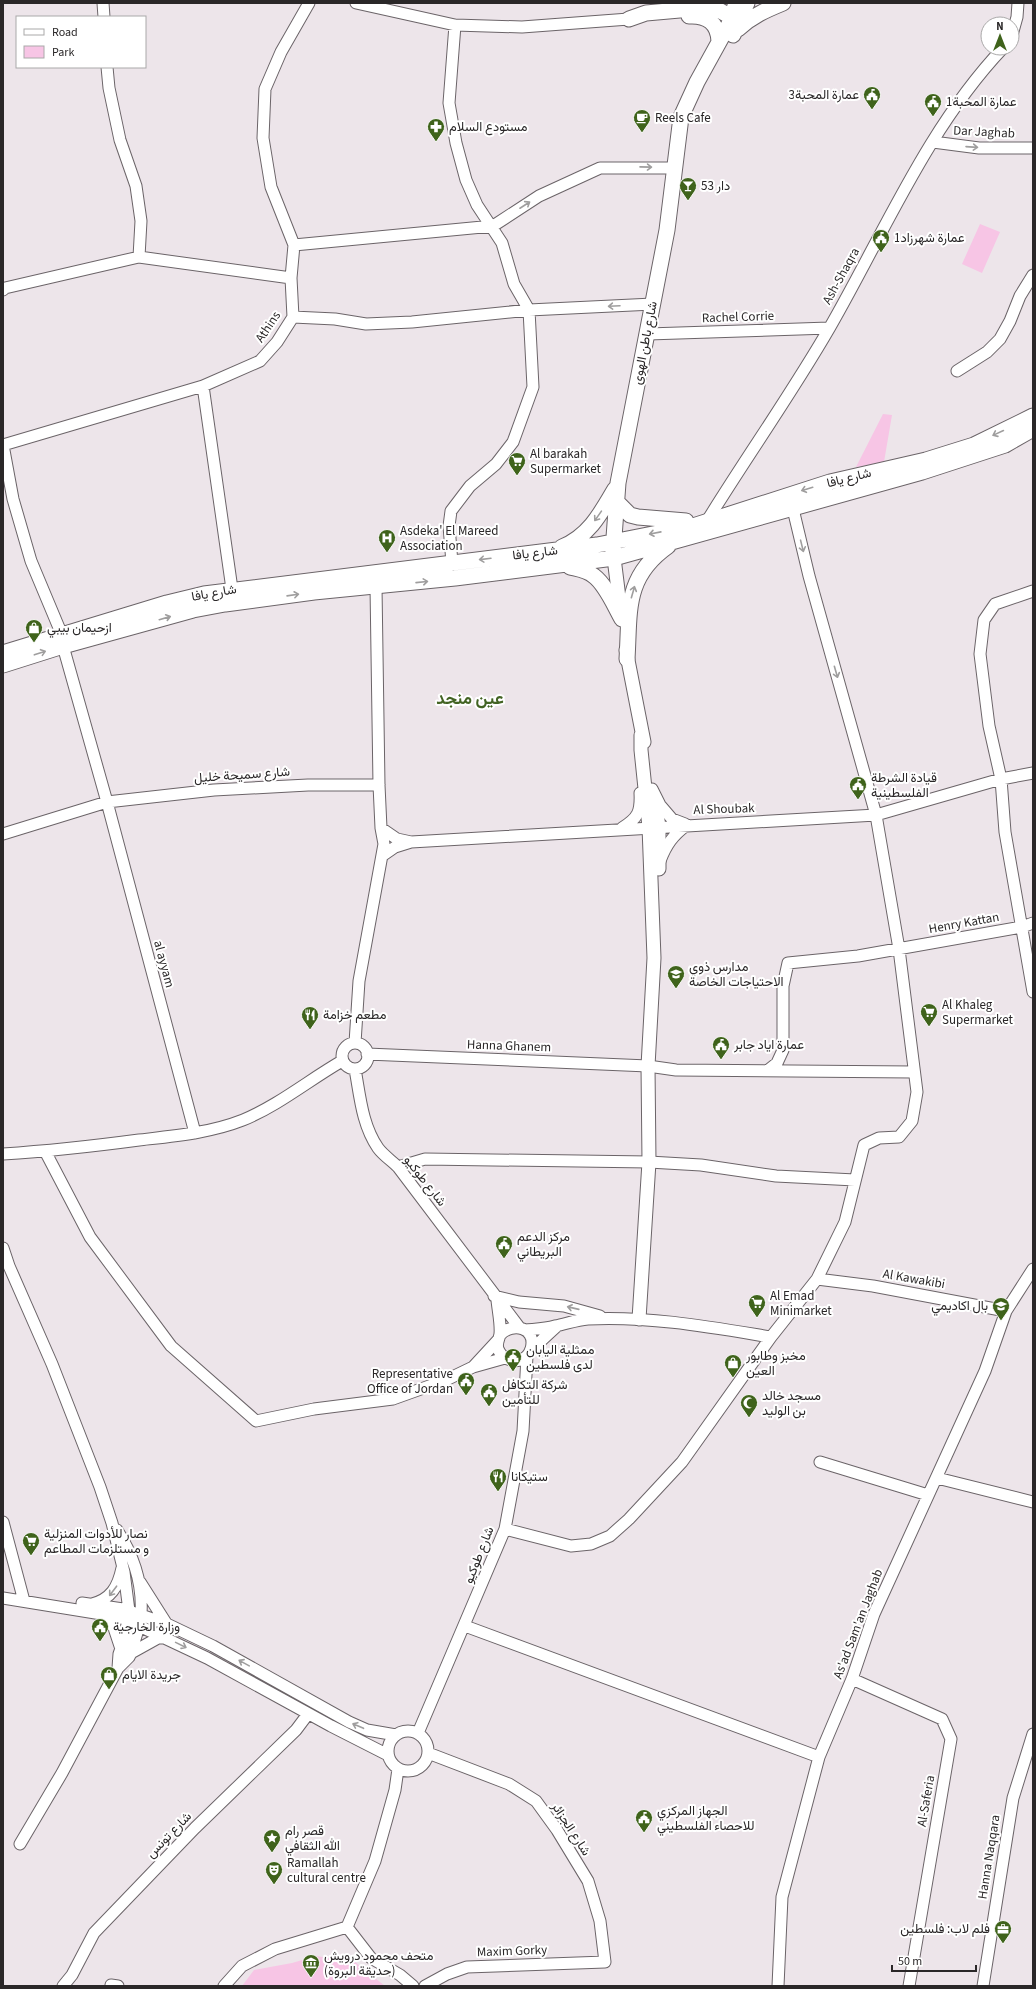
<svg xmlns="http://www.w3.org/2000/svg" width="1036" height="1989" font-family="'Source Sans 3',Vazirmatn,sans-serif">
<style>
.green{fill:#f7c5e5}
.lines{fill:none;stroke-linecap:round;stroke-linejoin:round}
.minor-casing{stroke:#6b6468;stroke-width:13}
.tertiary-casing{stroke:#6b6468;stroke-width:15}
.secondary-casing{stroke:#6b6468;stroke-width:17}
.minor{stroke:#fff;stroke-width:11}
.tertiary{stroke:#fff;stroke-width:13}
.secondary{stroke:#fff;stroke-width:15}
.oneway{stroke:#9f9e9e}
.labels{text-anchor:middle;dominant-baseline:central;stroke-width:4;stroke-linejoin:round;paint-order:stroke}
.poi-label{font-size:13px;fill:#2a2728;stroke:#fff;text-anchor:start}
.street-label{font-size:13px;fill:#2a2728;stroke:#fff}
.district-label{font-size:17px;font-weight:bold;fill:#426323;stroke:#fff}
</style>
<rect width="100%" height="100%" fill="#ede5ea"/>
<path class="green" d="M980 224 1000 232 982 273 962 264Z
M883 414 892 415 884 462 856 467Z
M316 1956 355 1962 385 1986H242L254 1970 292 1963Z"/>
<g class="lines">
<defs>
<path id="minor" d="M103 3 104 17
M356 3 455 25 522 27 629 19
M1012 35 1017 17 1018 3
M107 67 109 88 120 140 136 186 141 221 139 257 291 278
M933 142 979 148H1033
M294 245 493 226 539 196 600 168H675
M3 290 5 288 139 257
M293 317 335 319 366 324 412 322 529 310 653 304
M648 334 829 328
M957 371 987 352 1000 339 1010 321 1020 296 1033 275
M203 386 232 589
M3 445 203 386 260 361 277 342 293 317 291 278 294 245 271 187 263 138 265 89 281 52 309 3
M3 445 13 499 31 561 62 635
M707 521C747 456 792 393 830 327 884 233 928 127 1003 48
M452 563 449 526 451 511 470 486 496 464 513 442 533 387 529 310 514 284 502 243 477 205 466 180 456 143 449 103 455 25
M1033 591 995 604 984 620 980 654 989 726 1001 779 1005 832 1033 992
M63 646 107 802 195 1133
M652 789 660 805 672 819 685 824
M381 828 397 839 411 842
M622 828C638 818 641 812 640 793
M3 834 107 802 214 790 308 785H379
M382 856 395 847 411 842 876 815 1001 779 1033 773
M660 861C666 845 673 835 687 825
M355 1043 359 981 384 844 381 828 379 785 376 587
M342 1056a13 13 0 1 1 26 0a13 13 0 1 1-26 0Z
M367 1054 648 1066 676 1070 913 1072
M355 1069C360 1096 362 1125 378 1148 383 1155 392 1161 398 1167L519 1327
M767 1071 777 1063 783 1050V986L788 963 858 956 1022 927 1033 923
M45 1151 90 1237 171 1346 256 1421 314 1409 393 1399 446 1380 473 1367 505 1358
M3 1154C49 1151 94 1146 139 1140 174 1136 210 1133 243 1120 279 1105 309 1080 342 1061
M398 1167 425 1159 649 1162 701 1165 776 1176 855 1180
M3 1248 9 1266 52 1364 100 1487 112 1523 124 1572 129 1611 125 1637 119 1654 118 1668
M817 1279 873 1286 1006 1311
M494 1296 519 1302 564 1306 600 1316
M497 1300C498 1311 501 1324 500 1334 499 1340 496 1343 498 1349 504 1364 526 1365 531 1349 537 1328 513 1321 500 1335
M525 1330C535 1329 545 1329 555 1326 566 1324 576 1320 588 1319 650 1316 710 1327 771 1337
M530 1351 556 1327
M474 1366 498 1340
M820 1462 928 1495
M937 1478 1033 1502
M3 1522 24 1601
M505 1529 571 1546 591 1544 610 1536 629 1519 682 1462 771 1337 817 1279 845 1222 864 1145 879 1138 899 1137 912 1121 917 1092 899 949 876 815 809 576 793 509
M140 1582 166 1623
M3 1598 120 1617 207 1658 331 1726 388 1755
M82 1603 123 1609 167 1624 213 1646 349 1722 367 1730 396 1735
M92 1604C111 1599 118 1587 122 1568
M104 1615 114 1628 121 1649
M465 1626 819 1757
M131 1653 158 1638H166
M852 1679 942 1719 951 1739 909 1986
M388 1751a20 20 0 1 1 40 0a20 20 0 1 1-40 0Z
M418 1733 505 1529 523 1431 527 1356
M20 1844 62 1773 118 1668 129 1657 131 1653C134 1641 140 1627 141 1614 143 1583 134 1556 117 1530
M347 1927 371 1958 400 1975 413 1986
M111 1985 118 1986
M63 1986 72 1975 94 1933 195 1828 296 1730 308 1714
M224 1986 242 1966 275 1949 347 1927 375 1861 395 1790 398 1769
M425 1986 447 1974 467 1967 605 1962 600 1921 588 1881 557 1830 536 1801 509 1784 428 1753
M778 1986 782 1897 819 1757 852 1679 874 1614 985 1371 1006 1311 1033 1269
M983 1986 1013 1798 1033 1734"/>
<path id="tertiary" d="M614 558 621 614
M626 650 644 742
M655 803 659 826V869
M639 1319 649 1162 648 1066 654 958 649 827 641 750V735"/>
<path id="secondary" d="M689 16C707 15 718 23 719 41
M629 19 646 13 702 8 717 9 731 17 735 25
M738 29C752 16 766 10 783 3
M733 35 747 3
M616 501 630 515 638 517 686 521
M562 547C589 536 601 513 615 489
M613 551 618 483 667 230 681 117 697 82 729 24 736 3
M570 567C578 569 587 570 594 576 606 585 614 605 622 619
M3 653 167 603 204 594 597 545 693 526 830 482 926 460 974 445 1033 416
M627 659C630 611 624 577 668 546
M3 665 63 646 193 610 225 604 314 592 455 578 614 558 922 472 1005 445 1033 429"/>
</defs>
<use href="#minor" class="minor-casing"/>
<use href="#tertiary" class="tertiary-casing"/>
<use href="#secondary" class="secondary-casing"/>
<use href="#minor" class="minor"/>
<use href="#tertiary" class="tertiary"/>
<use href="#secondary" class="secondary"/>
</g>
<defs><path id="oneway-shaft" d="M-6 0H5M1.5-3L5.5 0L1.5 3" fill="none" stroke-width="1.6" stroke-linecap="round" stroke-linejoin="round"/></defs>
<g class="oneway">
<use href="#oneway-shaft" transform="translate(972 147) rotate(4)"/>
<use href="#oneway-shaft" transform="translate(646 167) rotate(1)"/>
<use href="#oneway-shaft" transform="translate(525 205) rotate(-33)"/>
<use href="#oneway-shaft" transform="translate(614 306) rotate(177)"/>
<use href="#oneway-shaft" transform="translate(998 433) rotate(155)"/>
<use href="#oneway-shaft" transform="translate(807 489) rotate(163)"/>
<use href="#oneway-shaft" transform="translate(598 516) rotate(125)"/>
<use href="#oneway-shaft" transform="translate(655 533) rotate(169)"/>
<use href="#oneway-shaft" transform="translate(802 546) rotate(76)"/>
<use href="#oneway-shaft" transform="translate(485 559) rotate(173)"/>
<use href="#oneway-shaft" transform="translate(422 582) rotate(-6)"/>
<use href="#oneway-shaft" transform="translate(633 592) rotate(-74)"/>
<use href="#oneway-shaft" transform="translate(293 595) rotate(-8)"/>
<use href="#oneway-shaft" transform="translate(165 618) rotate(-16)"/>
<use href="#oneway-shaft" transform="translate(40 653) rotate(-18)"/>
<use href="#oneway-shaft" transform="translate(836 672) rotate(74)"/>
<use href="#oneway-shaft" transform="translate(573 1308) rotate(-167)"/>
<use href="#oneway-shaft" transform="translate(113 1591) rotate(127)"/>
<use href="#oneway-shaft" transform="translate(181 1645) rotate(26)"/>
<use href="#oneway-shaft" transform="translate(244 1663) rotate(-151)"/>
<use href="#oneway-shaft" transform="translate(358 1726) rotate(-157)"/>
</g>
<defs>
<symbol id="civic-pin" viewBox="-11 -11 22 30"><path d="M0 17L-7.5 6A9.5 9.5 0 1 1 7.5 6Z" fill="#3f631b" stroke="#fff"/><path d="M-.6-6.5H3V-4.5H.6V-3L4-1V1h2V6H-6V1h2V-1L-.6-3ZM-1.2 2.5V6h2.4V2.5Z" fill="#fff"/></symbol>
<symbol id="cafe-pin" viewBox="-11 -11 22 30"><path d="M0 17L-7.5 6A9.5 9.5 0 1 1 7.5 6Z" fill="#3f631b" stroke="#fff"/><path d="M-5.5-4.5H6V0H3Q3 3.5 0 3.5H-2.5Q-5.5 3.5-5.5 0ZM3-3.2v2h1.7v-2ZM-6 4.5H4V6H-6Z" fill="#fff"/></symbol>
<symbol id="pharmacy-pin" viewBox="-11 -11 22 30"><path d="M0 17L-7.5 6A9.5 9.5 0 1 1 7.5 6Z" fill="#3f631b" stroke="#fff"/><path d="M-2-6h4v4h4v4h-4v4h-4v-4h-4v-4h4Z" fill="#fff"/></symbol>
<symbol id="bar-pin" viewBox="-11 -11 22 30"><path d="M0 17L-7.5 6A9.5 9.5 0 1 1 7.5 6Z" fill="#3f631b" stroke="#fff"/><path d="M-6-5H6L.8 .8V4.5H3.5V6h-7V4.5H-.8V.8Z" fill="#fff"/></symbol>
<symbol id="supermarket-pin" viewBox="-11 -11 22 30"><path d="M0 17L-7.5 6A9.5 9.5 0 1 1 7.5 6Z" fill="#3f631b" stroke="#fff"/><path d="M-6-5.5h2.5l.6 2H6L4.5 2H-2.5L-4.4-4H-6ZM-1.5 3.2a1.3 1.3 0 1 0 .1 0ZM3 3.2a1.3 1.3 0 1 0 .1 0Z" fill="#fff"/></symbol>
<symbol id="hospital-pin" viewBox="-11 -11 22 30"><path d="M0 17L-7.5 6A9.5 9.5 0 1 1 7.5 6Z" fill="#3f631b" stroke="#fff"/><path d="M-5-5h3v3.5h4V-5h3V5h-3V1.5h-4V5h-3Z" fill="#fff"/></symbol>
<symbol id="shop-pin" viewBox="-11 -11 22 30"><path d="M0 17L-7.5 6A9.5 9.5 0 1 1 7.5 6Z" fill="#3f631b" stroke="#fff"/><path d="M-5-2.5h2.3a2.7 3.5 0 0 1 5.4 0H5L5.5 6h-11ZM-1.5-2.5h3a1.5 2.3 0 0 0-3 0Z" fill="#fff"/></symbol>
<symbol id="school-pin" viewBox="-11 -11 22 30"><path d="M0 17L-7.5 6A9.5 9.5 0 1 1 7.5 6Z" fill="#3f631b" stroke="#fff"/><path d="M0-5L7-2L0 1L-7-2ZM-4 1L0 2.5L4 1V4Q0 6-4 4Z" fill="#fff"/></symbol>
<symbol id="restaurant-pin" viewBox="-11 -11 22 30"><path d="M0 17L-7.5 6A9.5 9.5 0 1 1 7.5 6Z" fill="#3f631b" stroke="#fff"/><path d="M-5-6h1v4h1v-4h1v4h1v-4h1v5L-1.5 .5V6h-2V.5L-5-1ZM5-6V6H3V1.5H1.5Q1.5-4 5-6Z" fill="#fff"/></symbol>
<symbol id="mosque-pin" viewBox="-11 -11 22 30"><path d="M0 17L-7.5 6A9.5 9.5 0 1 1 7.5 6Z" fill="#3f631b" stroke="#fff"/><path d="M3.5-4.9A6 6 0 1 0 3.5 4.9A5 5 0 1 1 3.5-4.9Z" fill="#fff"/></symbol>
<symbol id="sight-pin" viewBox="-11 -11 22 30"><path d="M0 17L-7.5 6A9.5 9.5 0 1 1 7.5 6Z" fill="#3f631b" stroke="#fff"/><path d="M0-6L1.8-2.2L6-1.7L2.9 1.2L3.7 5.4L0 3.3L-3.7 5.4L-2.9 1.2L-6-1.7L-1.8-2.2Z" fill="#fff"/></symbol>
<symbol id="theatre-pin" viewBox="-11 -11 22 30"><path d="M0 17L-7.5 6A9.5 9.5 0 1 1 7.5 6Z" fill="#3f631b" stroke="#fff"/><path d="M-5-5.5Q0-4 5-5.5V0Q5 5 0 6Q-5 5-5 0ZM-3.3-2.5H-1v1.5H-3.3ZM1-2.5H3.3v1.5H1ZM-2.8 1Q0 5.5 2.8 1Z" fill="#fff"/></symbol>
<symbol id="office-pin" viewBox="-11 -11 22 30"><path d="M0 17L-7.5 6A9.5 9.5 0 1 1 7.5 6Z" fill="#3f631b" stroke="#fff"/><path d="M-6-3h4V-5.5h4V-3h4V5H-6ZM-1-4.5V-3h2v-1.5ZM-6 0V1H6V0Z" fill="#fff"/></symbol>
<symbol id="museum-pin" viewBox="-11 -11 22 30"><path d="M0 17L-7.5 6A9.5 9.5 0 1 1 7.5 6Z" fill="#3f631b" stroke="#fff"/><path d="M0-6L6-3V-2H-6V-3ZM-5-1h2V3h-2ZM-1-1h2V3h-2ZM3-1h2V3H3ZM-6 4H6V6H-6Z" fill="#fff"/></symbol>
</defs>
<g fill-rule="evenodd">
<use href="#civic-pin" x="862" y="85" width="20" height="27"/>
<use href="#civic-pin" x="923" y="92" width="20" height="27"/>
<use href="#cafe-pin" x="632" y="108" width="20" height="27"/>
<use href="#pharmacy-pin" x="426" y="117" width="20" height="27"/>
<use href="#bar-pin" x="678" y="176" width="20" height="27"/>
<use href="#civic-pin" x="871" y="228" width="20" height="27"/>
<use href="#supermarket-pin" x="507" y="451" width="20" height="27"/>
<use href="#hospital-pin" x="377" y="528" width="20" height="27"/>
<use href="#shop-pin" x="24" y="618" width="20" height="27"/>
<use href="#civic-pin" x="848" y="775" width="20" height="27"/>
<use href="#school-pin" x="666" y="964" width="20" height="27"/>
<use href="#supermarket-pin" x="919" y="1002" width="20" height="27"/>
<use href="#restaurant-pin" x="300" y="1005" width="20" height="27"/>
<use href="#civic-pin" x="711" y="1035" width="20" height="27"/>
<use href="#civic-pin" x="494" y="1234" width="20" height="27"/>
<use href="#supermarket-pin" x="747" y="1293" width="20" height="27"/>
<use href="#school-pin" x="991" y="1296" width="20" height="27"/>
<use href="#civic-pin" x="503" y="1347" width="20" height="27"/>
<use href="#shop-pin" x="723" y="1353" width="20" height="27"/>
<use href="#civic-pin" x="456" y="1371" width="20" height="27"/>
<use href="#civic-pin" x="479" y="1382" width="20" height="27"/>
<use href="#mosque-pin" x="739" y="1393" width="20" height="27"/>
<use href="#restaurant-pin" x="488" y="1467" width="20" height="27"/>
<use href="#supermarket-pin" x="21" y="1531" width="20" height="27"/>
<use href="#civic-pin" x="90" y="1617" width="20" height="27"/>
<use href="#shop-pin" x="99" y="1665" width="20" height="27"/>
<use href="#civic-pin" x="634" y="1808" width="20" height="27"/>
<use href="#sight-pin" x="262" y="1828" width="20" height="27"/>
<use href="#theatre-pin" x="264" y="1860" width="20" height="27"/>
<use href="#office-pin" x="993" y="1919" width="20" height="27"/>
<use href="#museum-pin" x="301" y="1953" width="20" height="27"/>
</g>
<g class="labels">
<g class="poi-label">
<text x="859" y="95" text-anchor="end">عمارة المحبة3</text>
<text x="946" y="102">عمارة المحبة1</text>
<text x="655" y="118">Reels Cafe</text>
<text x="449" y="127">مستودع السلام</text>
<text x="701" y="186">دار 53</text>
<text x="894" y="238">عمارة شهرزاد1</text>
<text x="530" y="454">Al barakah<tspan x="530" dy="15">Supermarket</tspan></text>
<text x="400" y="531">Asdeka' El Mareed<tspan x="400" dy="15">Association</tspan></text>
<text x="47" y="628">ازحيمان بيبي</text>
<text x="871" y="778">قيادة الشرطة<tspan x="871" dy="15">الفلسطينية</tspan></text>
<text x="689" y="967">مدارس ذوي<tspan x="689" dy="15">الاحتياجات الخاصة</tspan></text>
<text x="942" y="1005">Al Khaleg<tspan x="942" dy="15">Supermarket</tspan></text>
<text x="323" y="1015">مطعم خزامة</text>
<text x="734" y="1045">عمارة اياد جابر</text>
<text x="517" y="1237">مركز الدعم<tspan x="517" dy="15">البريطاني</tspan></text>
<text x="770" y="1296">Al Emad<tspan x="770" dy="15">Minimarket</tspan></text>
<text x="988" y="1306" text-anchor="end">بال اكاديمي</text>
<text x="526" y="1350">ممثلية اليابان<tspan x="526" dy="15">لدى فلسطين</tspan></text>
<text x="746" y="1356">مخبز وطابور<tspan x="746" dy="15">العين</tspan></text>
<text x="453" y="1374" text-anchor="end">Representative<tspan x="453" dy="15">Office of Jordan</tspan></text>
<text x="502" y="1385">شركة التكافل<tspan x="502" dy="15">للتأمين</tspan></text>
<text x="762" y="1396">مسجد خالد<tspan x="762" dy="15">بن الوليد</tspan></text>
<text x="511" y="1477">ستيكانا</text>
<text x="44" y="1534">نصار للأدوات المنزلية<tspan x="44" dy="15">و مستلزمات المطاعم</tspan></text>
<text x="113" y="1627">وزارة الخارجية</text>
<text x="122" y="1675">جريدة الايام</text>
<text x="657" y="1811">الجهاز المركزي<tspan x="657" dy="15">للاحصاء الفلسطيني</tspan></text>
<text x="285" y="1831">قصر رام<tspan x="285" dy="15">الله الثقافي</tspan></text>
<text x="287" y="1863">Ramallah<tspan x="287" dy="15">cultural centre</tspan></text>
<text x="990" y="1929" text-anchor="end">فلم لاب: فلسطين</text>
<text x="324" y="1956">متحف محمود درويش<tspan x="324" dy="15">(حديقة البروة)</tspan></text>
</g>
<g class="street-label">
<text transform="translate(984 132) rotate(3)">Dar Jaghab</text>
<text transform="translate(841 276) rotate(-61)">Ash-Shaqra</text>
<text transform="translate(738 317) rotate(-2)">Rachel Corrie</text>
<text transform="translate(268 327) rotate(-56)">Athins</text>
<text transform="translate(645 343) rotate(-79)">شارع باطن الهوى</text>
<text transform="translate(849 478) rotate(-14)">شارع يافا</text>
<text transform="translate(535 553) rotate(-7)">شارع يافا</text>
<text transform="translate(214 593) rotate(-10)">شارع يافا</text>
<text transform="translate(242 775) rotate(-4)">شارع سميحة خليل</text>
<text transform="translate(724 809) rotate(-2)">Al Shoubak</text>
<text transform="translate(964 923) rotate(-10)">Henry Kattan</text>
<text transform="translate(164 964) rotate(75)">al ayyam</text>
<text transform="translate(509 1046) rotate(2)">Hanna Ghanem</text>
<text transform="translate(425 1181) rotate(52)">شارع طوكيو</text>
<text transform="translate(914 1279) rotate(10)">Al Kawakibi</text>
<text transform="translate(479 1555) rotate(-68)">شارع طوكيو</text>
<text transform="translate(858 1624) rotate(-69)">As'ad Sam'an Jaghab</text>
<text transform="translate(926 1801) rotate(-80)">Al-Saferia</text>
<text transform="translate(571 1829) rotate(57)">شارع الجزائر</text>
<text transform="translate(169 1835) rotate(-46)">شارع تونس</text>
<text transform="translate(989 1857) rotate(-81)">Hanna Naqqara</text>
<text transform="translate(512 1951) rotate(-2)">Maxim Gorky</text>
</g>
<g class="district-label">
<text x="470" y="699">عين منجد</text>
</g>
</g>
<rect width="1036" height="1989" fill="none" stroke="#2a2728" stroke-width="8"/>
<rect x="16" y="16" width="130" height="52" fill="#ffffff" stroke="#aaa9a9"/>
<rect x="24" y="29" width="20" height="6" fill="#ffffff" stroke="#aaa9a9"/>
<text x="52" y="36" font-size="12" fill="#2a2728">Road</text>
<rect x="24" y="46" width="20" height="12" fill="#f7c5e5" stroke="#aaa9a9"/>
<text x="52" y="56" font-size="12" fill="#2a2728">Park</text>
<g transform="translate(1000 36)"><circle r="19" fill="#ffffff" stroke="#aaa9a9"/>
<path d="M0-3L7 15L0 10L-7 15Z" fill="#3f631b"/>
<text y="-6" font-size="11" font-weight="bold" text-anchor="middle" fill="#2a2728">N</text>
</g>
<path d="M892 1965v6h84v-6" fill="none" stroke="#2a2728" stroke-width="2"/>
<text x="898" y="1965" font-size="12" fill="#2a2728" stroke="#ffffff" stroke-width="3" paint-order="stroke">50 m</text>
</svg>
